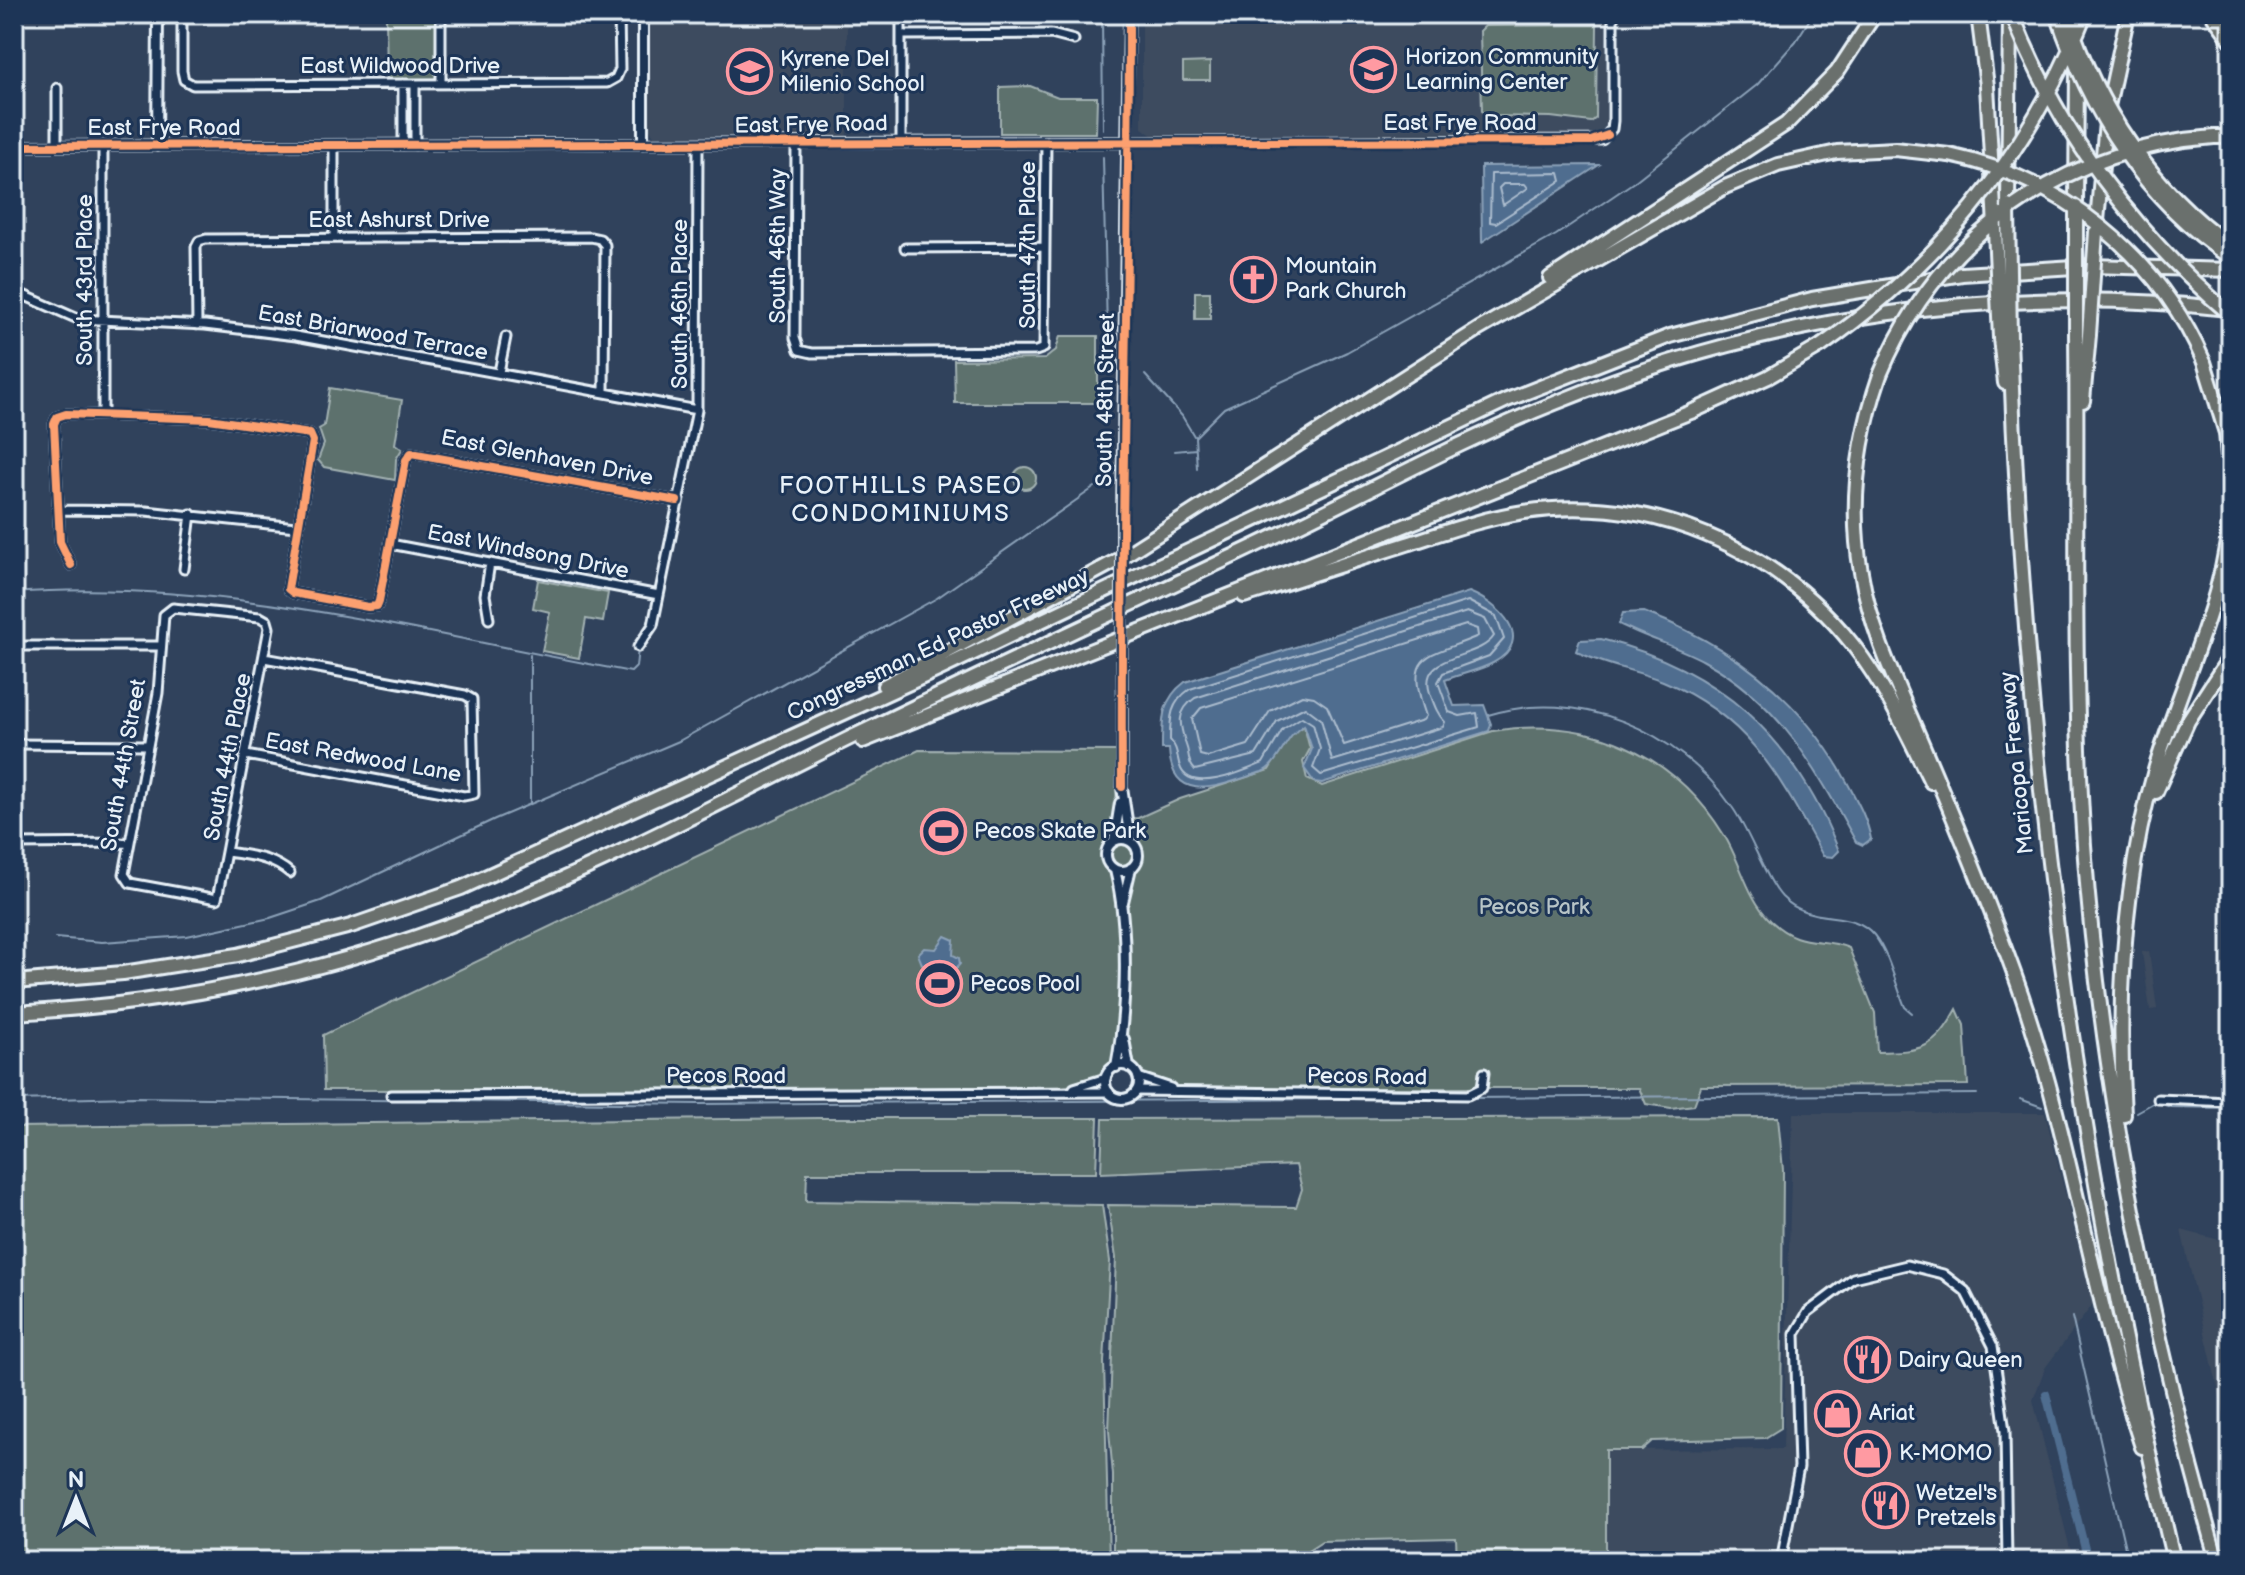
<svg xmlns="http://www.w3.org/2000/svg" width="2245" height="1575" font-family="'Balsamiq Sans',sans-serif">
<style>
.built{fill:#3d4b5f}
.green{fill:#5d716d;stroke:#a2b1b2;stroke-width:2}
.water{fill:#4f6d8f;stroke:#8ca2b9;stroke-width:2}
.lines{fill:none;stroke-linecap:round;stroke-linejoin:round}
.shore{stroke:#abbcce;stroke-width:2}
.stream{stroke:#8ca2b9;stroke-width:2}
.canal{stroke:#4f6d8f;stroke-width:8}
.minor-casing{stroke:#e8f1f8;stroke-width:13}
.tertiary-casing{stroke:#e8f1f8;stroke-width:14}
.motorway-casing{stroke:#e8f1f8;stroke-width:18}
.minor{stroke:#1d3557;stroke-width:7}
.tertiary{stroke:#1d3557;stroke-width:8}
.motorway{stroke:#6b706d;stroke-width:12}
.tertiary-bridge-casing{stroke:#e8f1f8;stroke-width:14;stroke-linecap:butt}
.motorway-bridge-casing{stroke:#e8f1f8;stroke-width:18;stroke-linecap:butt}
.tertiary-bridge{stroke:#1d3557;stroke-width:8}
.motorway-bridge{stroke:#6b706d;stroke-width:12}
.cycleway-casing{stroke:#1d3557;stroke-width:13}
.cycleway{stroke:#fca06f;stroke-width:8}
.labels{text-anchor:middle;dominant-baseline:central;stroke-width:6;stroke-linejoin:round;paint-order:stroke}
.poi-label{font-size:22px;fill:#e8f1f8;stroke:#1d3557;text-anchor:start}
.street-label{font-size:22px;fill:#e8f1f8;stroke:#1d3557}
.park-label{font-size:22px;fill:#b7c4c7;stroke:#1d3557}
.neighbourhood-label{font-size:24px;letter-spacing:2px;fill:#e8f1f8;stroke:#1d3557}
</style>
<rect width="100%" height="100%" fill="#30425c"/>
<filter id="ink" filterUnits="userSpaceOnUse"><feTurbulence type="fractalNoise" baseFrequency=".0125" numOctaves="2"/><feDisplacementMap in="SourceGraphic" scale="16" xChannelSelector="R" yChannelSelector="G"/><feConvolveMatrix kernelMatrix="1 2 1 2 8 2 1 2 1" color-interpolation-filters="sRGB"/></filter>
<g filter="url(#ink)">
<path class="built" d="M650 14H847V136H654L650 129Z
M1142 18 1606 19V125L1598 134 1153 136 1142 128Z
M2149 951 2157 1009 2150 1010 2142 952Z
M1793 1113H2045L2093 1304 2045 1368 2033 1400 2073 1561H1606V1450L1783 1449Z
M2181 1230 2231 1243V1444Z"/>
<path class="green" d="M386 14H441V84H387Z
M1597 25 1596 118 1591 122 1551 117 1487 116 1482 111 1480 31 1485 26Z
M1210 62V80H1183V63Z
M1030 86 1058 97H1097L1096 133H1000V87Z
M1195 292H1210V319H1195Z
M1060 336H1098V403H955L954 360 1045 359 1056 350Z
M330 388 402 400 395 444 402 449 396 459 395 480 324 467 318 460 324 444 319 429 324 426Z
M1014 478a11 11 0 1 1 22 0a11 11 0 1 1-22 0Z
M538 580 608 593 603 622 586 619 579 658 542 651 550 612 533 608Z
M1304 726 1310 749 1303 762 1307 779 1322 786 1493 731C1589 716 1673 752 1724 835 1741 862 1747 898 1771 921 1801 949 1819 936 1849 948L1875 1013 1877 1052C1922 1051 1934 1050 1957 1009L1964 1025 1968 1085 1701 1086 1694 1105 1671 1108 1646 1104 1639 1088H1206C1186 1087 1151 1087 1139 1070H1106C1088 1094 1011 1088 981 1089L324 1090 323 1035 919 750 1117 751 1116 819 1138 818 1180 799 1269 770 1290 734Z
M1778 1117 1783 1170 1781 1428 1765 1438 1652 1441 1642 1450H1606V1561H1457L1456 1538 1322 1541 1305 1552V1561H1113V1475L1109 1431 1116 1258 1108 1205 1296 1207 1302 1189 1296 1165 1101 1173 1103 1119Z
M818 1118H1098L1096 1173H807L806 1201 1102 1205 1110 1261 1104 1362 1109 1561H14V1127Z"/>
<path class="water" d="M1599 165 1482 242 1481 166Z
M1469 592C1499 604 1537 639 1493 663 1478 671 1460 674 1445 680L1454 706 1484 705 1491 724 1489 731 1322 783 1314 782 1304 768 1312 749 1304 725C1284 737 1280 764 1262 772 1225 783 1172 810 1169 749H1162C1162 720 1161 700 1185 682Z
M1644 612C1731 645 1802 699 1847 782 1857 801 1867 818 1871 839L1863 845 1856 842C1817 770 1779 701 1704 661 1676 646 1646 638 1619 624L1623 613Z
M1601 639C1720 669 1794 737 1839 851L1833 857 1823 856C1781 779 1749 716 1663 681 1635 670 1602 665 1576 651L1580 640Z
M945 936 954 940 953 955 959 958 960 964 953 972V999H925V974H945L948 970 941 964H922L918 954 924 948 936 949Z"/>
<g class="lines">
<path class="shore" d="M1559 173 1561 181 1496 223 1490 222 1491 174Z
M1503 184H1525L1528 188 1503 205 1499 188Z
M1468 601 1496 616 1504 639 1489 656 1443 673 1438 682 1449 712 1460 716 1477 713 1479 727 1321 775 1313 768 1320 749 1313 724 1302 717 1283 729 1263 763C1244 771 1193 794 1181 769 1176 758 1179 749 1170 740 1170 717 1170 703 1190 689Z
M1467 612 1485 619 1494 636C1478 661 1417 652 1430 693 1434 704 1437 714 1445 722L1443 727 1332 761 1321 719 1305 707 1277 721 1256 755 1195 770C1187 762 1190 755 1186 745 1180 726 1175 712 1195 698Z
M1466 625 1477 629 1478 636C1428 658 1403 650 1426 716L1423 720 1344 745 1327 706 1314 697 1302 695 1270 711 1248 745 1208 757 1200 755 1192 719 1201 708Z"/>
<path class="stream" d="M1102 14 1103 129
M1103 157 1107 332
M1145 375 1182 416 1194 436
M1174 451 1196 449
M1197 468 1195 437 1224 408 1347 352 1556 235 1634 182 1757 85 1796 41 1813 14
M14 593C223 577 427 635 631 672L636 667 638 648
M530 655V804
M1488 715C1578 687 1679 730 1732 807 1749 830 1766 880 1782 897 1812 927 1851 907 1874 935 1889 954 1896 985 1905 1007L1912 1013
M55 938 102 942 187 936 270 918 321 901 495 819 679 741 937 598 1095 487
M2020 1099 2042 1107
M14 1100 133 1097 698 1104 1977 1094
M2137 1112 2155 1102 2171 1107 2231 1108
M2072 1317 2128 1561"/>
<path class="canal" d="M2046 1394 2088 1561"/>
<defs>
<path id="minor" d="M182 14V71L184 80 193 85 607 83 616 78 620 69 619 14
M441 14V84
M901 14V142
M901 35 1051 34 1074 40
M403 84V145
M415 84V145
M57 88V146
M1129 142 1602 140 1612 129 1613 121V14
M796 143 795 338 799 350 812 353 1036 351 1044 348 1046 142
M334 145V238
M905 248 1045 247
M14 291 78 319 205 325 296 336 697 410
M197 325 196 247 199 241 206 239 591 237 600 239 605 245 604 392
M499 372 506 337
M103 414V146
M59 510 146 511 296 527
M390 544 659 595
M71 565 60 542 54 424 57 417 66 414 209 419 310 434 313 441 288 589 293 593 368 607 377 606 379 601 406 460 411 453 677 501
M184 569 191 514
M173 608 260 617 267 621 269 628 217 899 130 883 124 874 158 693 164 615Z
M489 619 485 595 490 563
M14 646H160
M638 647 653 625 697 410 698 144
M14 744 147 745
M246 755 464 796 474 794 472 699 465 695 264 658
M14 844 129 843
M228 852C251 856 272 857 290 873
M1138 1077 1171 1088
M1074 1088 1106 1078
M1137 1091 1468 1095 1482 1088 1484 1073
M391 1095 1109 1092
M2158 1099 2231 1102
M1781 1561 1799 1467 1795 1334 1808 1312 1853 1278 1907 1265 1943 1274 1965 1291 1993 1346 2005 1431 2007 1561"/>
<path id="tertiary" d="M643 144V14
M14 146 1129 142
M157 146 158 14
M1122 517 1129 14
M1122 674V787L1130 840
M1106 855a16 16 0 1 1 32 0a16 16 0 1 1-32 0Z
M1114 840 1120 803
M1115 870C1129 927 1127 1009 1116 1067
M1123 902 1131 868
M1124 1039 1129 1067
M1105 1082a17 17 0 1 1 34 0a17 17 0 1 1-34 0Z"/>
<path id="motorway" d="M1978 14 1987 86 1994 208
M2212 14 2231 40
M2214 137H2231
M2008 206 2010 14
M2076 207 2077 66
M2096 232 2107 111 2128 14
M1550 278 1786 124 1837 72 1875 14
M2076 334C2078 505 2072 675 2084 845 2101 1087 2151 1328 2217 1561
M2000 338 2005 383
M2010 339C2024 759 2076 1152 2174 1561
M2204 362 2226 433 2231 491
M1880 375C1858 439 1849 505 1861 572 1871 634 1900 691 1924 748 1959 830 1993 912 2022 996 2072 1143 2093 1299 2142 1447
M2083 401 2089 335
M1244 596C1299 579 1353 561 1407 544 1445 532 1484 518 1524 512 1649 494 1775 546 1853 645 1885 686 1908 735 1931 782
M884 686 1116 561 1479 329 1725 187 1778 165 1837 152 1895 149 1949 155
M863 741 1691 412 1768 377 1821 346
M2156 792 2188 721 2231 655
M14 982 123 973 238 955 351 926 461 888 940 669 1507 400 1670 336 1812 299 1962 274 2090 266 2231 270
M14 1013C161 1005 304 978 442 928 582 877 716 804 850 738 995 667 1142 600 1288 530 1377 487 1464 439 1555 403 1768 316 1999 283 2228 309
M2124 1115C2117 1000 2123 881 2155 770 2182 677 2230 593 2231 495"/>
</defs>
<use href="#minor" class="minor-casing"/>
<use href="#tertiary" class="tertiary-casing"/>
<use href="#motorway" class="motorway-casing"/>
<use href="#minor" class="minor"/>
<use href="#tertiary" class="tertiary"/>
<use href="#motorway" class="motorway"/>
<defs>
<path id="tertiary-bridge" d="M1122 517V674"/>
<path id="motorway-bridge" d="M2012 14C2058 132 2135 234 2231 315
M2057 14C2089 111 2145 200 2231 258
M2067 14C2097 107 2151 189 2231 246
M1949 155C2063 179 2158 255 2204 362
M2008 206 2010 339
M1994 208 2000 338
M2076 334V207
M2089 335 2096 232
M1821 346C1942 262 2030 152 2085 14
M1880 375C1938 235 2063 148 2214 137"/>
</defs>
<use href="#tertiary-bridge" class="tertiary-bridge-casing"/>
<use href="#motorway-bridge" class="motorway-bridge-casing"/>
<use href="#tertiary-bridge" class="tertiary-bridge"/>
<use href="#motorway-bridge" class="motorway-bridge"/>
<defs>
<path id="cycleway" d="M14 146 1591 141 1608 135
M71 565 60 542 54 424 57 417 66 414 209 419 310 434 313 441 288 589 293 593 368 607 377 606 379 601 406 460 411 453 677 501
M1122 787C1120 529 1129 272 1129 14"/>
</defs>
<use href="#cycleway" class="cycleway-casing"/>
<use href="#cycleway" class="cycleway"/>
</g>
</g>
<defs>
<symbol id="school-ring" viewBox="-11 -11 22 22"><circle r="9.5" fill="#1d3557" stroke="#ff9aa2" stroke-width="1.5"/><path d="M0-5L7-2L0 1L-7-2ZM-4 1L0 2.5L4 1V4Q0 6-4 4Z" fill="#ff9aa2"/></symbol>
<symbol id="church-ring" viewBox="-11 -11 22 22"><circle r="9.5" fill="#1d3557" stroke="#ff9aa2" stroke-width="1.5"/><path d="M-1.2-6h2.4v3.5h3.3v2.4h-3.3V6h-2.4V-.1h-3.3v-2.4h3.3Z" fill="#ff9aa2"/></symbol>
<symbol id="stadium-ring" viewBox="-11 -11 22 22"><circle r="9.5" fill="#1d3557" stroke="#ff9aa2" stroke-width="1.5"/><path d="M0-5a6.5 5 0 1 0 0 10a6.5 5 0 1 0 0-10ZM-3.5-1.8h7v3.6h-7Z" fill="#ff9aa2"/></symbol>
<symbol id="restaurant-ring" viewBox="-11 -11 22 22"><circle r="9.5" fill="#1d3557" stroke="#ff9aa2" stroke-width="1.5"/><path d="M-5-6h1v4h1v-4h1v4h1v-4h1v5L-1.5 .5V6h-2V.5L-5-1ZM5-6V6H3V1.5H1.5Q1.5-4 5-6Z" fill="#ff9aa2"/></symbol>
<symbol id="shop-ring" viewBox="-11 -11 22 22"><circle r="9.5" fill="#1d3557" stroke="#ff9aa2" stroke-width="1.5"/><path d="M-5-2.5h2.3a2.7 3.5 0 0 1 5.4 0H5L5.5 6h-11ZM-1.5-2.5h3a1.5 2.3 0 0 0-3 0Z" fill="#ff9aa2"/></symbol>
</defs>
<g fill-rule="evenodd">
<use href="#school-ring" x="1348" y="44" width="51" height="51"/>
<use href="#school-ring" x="724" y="46" width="51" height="51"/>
<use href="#church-ring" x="1228" y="254" width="51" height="51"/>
<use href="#stadium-ring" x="918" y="806" width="51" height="51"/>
<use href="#stadium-ring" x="914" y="958" width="51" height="51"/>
<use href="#restaurant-ring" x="1842" y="1334" width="51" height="51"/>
<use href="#shop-ring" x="1812" y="1388" width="51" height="51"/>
<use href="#shop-ring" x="1842" y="1428" width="51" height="51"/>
<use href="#restaurant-ring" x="1860" y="1480" width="51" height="51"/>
</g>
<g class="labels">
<g class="poi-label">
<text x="1405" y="57">Horizon Community<tspan x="1405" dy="25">Learning Center</tspan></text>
<text x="780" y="59">Kyrene Del<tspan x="780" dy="25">Milenio School</tspan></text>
<text x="1285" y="266">Mountain<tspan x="1285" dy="25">Park Church</tspan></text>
<text x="974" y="831">Pecos Skate Park</text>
<text x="970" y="984">Pecos Pool</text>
<text x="1898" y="1360">Dairy Queen</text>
<text x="1869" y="1413">Ariat</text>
<text x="1899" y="1453">K-MOMO</text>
<text x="1916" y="1493">Wetzel's<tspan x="1916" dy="25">Pretzels</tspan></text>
</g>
<g class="street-label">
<text x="400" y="66">East Wildwood Drive</text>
<text x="1460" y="123">East Frye Road</text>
<text transform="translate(811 125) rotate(-1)">East Frye Road</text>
<text x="164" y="128">East Frye Road</text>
<text x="399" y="220">East Ashurst Drive</text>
<text transform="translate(1028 245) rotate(-90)">South 47th Place</text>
<text transform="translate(778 246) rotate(-90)">South 46th Way</text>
<text transform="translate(85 280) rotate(-90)">South 43rd Place</text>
<text transform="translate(680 304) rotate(-90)">South 46th Place</text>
<text transform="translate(373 333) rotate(10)">East Briarwood Terrace</text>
<text transform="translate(1106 400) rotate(-89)">South 48th Street</text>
<text transform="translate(547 458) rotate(11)">East Glenhaven Drive</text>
<text transform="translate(528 552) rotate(11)">East Windsong Drive</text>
<text transform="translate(938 645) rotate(-25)">Congressman Ed Pastor Freeway</text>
<text transform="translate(228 757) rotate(-79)">South 44th Place</text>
<text transform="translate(363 758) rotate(10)">East Redwood Lane</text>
<text transform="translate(2017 763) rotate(-96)">Maricopa Freeway</text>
<text transform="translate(124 765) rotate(-80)">South 44th Street</text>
<text x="726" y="1076">Pecos Road</text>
<text transform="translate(1367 1077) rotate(1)">Pecos Road</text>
</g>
<g class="park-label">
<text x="1534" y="907">Pecos Park</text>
</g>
<g class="neighbourhood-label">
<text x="901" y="485">FOOTHILLS PASEO<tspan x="901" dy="28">CONDOMINIUMS</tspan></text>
</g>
</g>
<rect width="2245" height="1575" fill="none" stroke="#1d3557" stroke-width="48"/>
<rect x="24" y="24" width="2197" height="1527" fill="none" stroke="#e8f1f8" stroke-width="3" filter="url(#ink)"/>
<g transform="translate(76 1499)" stroke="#1d3557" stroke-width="6" paint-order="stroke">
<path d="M0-6L14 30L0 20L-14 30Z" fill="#e8f1f8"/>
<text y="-12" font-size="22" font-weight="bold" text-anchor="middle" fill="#e8f1f8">N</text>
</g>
</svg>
